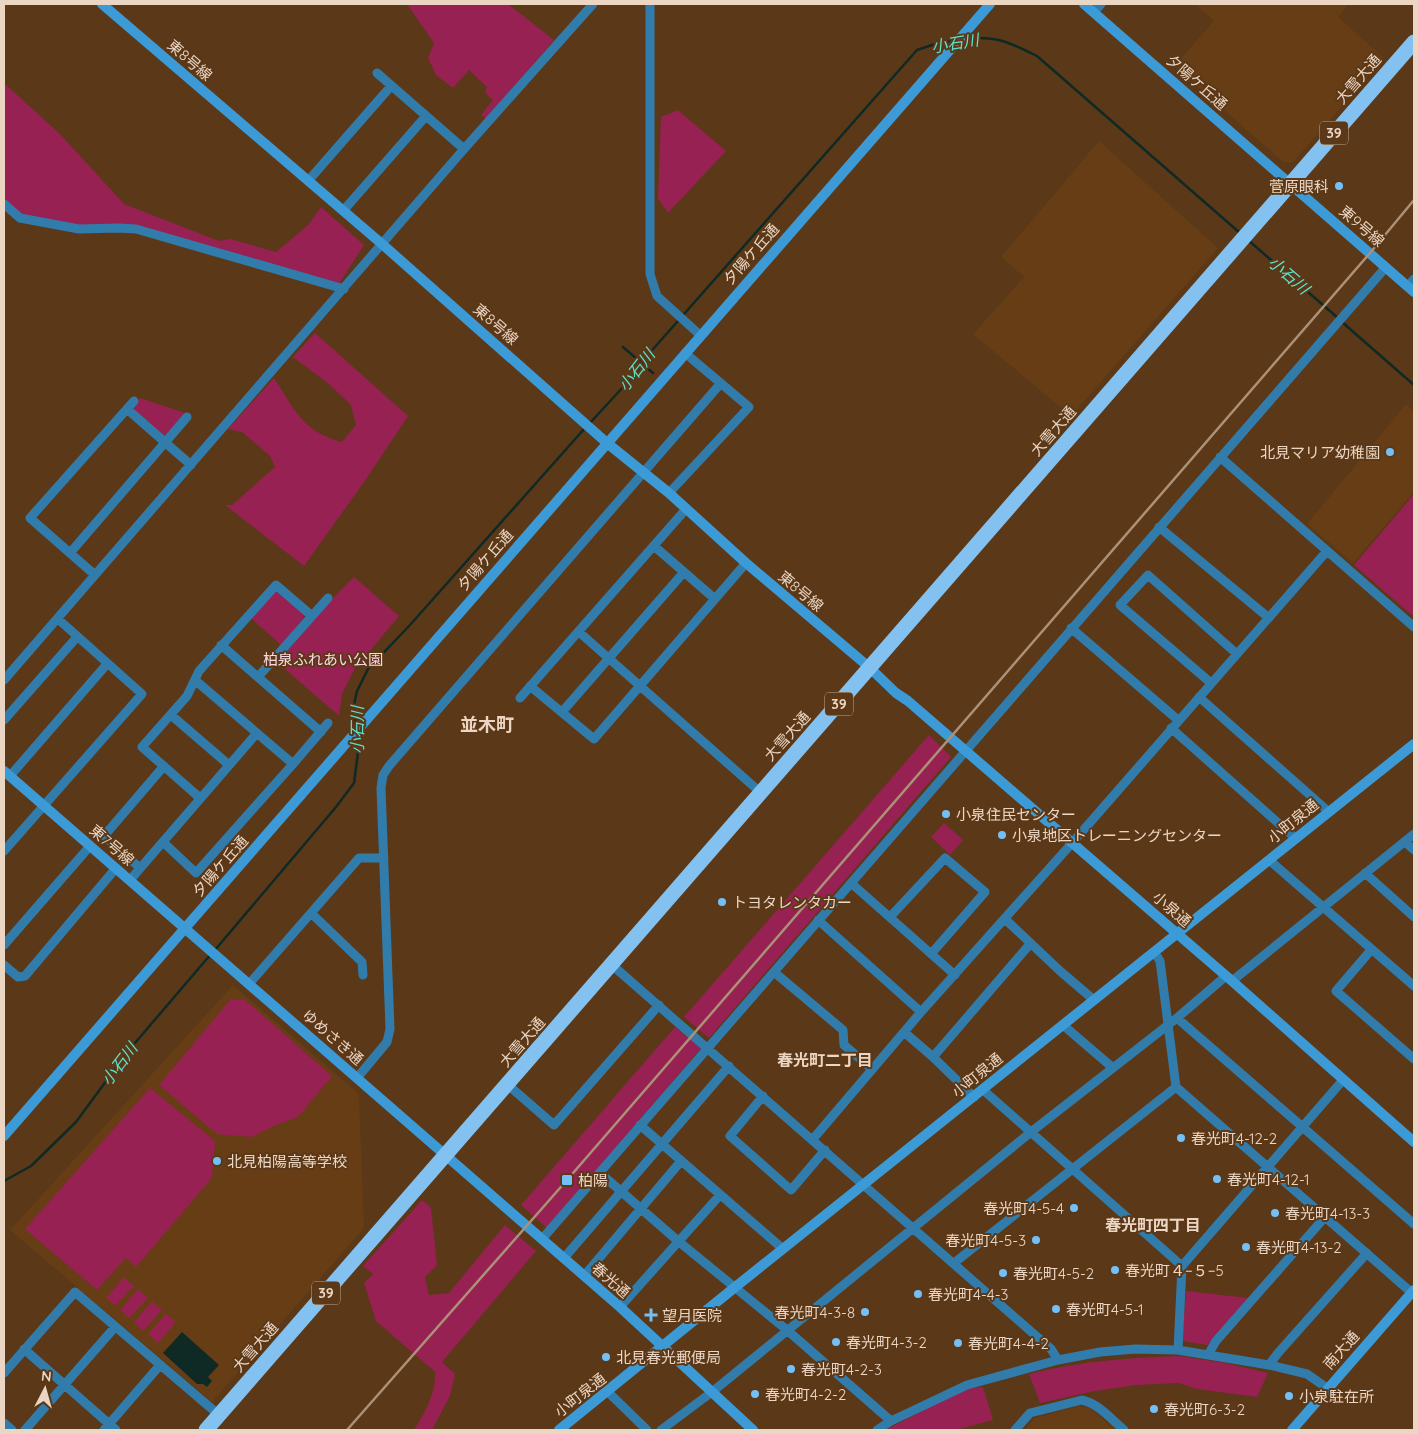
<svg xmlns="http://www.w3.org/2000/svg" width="1418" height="1434" font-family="Quicksand,'Noto Sans JP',sans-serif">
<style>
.built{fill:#663d15}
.green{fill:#972152}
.water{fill:#0f2a25}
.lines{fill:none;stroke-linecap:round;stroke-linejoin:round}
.stream{stroke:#0f2a25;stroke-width:2.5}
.street{stroke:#327cab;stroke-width:9}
.secondary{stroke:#3c9ad6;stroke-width:10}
.highway{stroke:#83c2f0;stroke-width:15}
.rail{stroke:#ac9178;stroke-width:2.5}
.poi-dot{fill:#74c0f6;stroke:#5b3817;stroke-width:2}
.labels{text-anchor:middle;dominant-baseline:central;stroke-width:4;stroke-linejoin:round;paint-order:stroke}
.shield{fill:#5b3817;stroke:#c0a68f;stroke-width:1}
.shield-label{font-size:14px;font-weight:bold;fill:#ebd5c3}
.street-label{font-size:15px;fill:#ebd5c3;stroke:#5b3817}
.poi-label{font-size:15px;fill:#ebd5c3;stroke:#5b3817;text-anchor:start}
.park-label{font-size:15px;fill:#fbd8e1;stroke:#5b3817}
.water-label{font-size:16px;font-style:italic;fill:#5ee2cc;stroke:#5b3817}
.neighbourhood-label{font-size:16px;font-weight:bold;fill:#ebd5c3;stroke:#5b3817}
.quarter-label{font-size:18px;font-weight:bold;fill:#ebd5c3;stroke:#5b3817}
</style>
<rect width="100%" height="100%" fill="#5b3817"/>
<path class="built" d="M1194 4H1349L1338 17 1384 58 1293 162H1283L1174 66 1214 21Z
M1099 141 1218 248 1071 416 973 334 1024 277 1001 257Z
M1406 404 1414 412V492L1353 563 1307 524Z
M233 985 359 1094 364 1228 212 1402 10 1230Z
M1079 1406 1090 1408 1116 1430H1024L1035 1418Z"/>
<path class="green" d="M407 4H508L554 40 486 119 481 115 493 100 485 93 487 87 469 70 453 88 436 75 428 58 434 43Z
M4 83 60 134 124 204 219 241 230 239 276 252 309 224 321 207 364 245 337 287 159 235 20 218 4 204Z
M678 110 726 151 668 213 658 198 661 117Z
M315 333 408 416 364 482 304 566 225 505H232L275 467 270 456 242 432 228 429 274 378C295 410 303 432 342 442L356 425 351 405 329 384 293 357Z
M140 398 185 413 168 434 163 435 134 409V406Z
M1414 494V617L1354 565Z
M354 577 399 616 354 670 342 694 339 716 277 662 332 599Z
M275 591H278L304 614 303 619 281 645 251 618Z
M929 735 951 757 709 1038 684 1017Z
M944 823 963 840 950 855 931 837Z
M244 999 332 1076 298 1117 276 1125 252 1137 217 1134 159 1085 230 1000Z
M675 1027 701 1048 547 1228 521 1205Z
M150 1088 215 1141 212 1178 136 1267 126 1258 97 1290 25 1229Z
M422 1200 431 1208 437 1265 425 1277 429 1295 449 1293 505 1225 536 1251 442 1362 455 1374 450 1396 432 1430H414C425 1412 436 1394 435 1372L376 1321 364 1283 373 1274 363 1266Z
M124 1277 134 1286 115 1306 106 1298Z
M138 1289 148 1298 129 1318 120 1310Z
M1186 1291 1248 1298 1208 1345 1182 1341Z
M152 1301 162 1310 143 1331 134 1322Z
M166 1314 176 1322 158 1343 148 1334Z
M1179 1356 1225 1363 1268 1373 1257 1397 1197 1389 1179 1383 1136 1385 1095 1391 1040 1403 1029 1374C1081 1361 1126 1358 1179 1356Z
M983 1387 993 1420 956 1430H886L966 1388Z"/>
<path class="water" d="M182 1332 219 1365 208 1377 212 1381 207 1387 203 1384H197L163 1353Z"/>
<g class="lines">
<path class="stream" d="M963 39C995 35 1009 42 1037 56L1240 233
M1248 240 1338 318
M1342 322 1414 385
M623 347 653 373
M589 424 636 373 647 356 917 50 938 43 953 41
M356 726 354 705 357 691 368 669 410 625 585 428
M215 950 336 807 354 783 358 752 357 736
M4 1181 31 1166 76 1122 129 1050 211 954"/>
<path class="street" d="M650 4V274L657 296 700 335
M1094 12 1101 4
M377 73 464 149
M308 181 391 86
M4 204 20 218 79 229 119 228 136 229 344 289
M343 211 426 116
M1408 286 1414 279
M127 409 191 465
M1220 457 1414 627
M669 493 749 407 685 353
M1159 527 1269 618
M654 546 715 599
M70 553 187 417
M95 575 30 518 134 401
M312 616 328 598
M1071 628 1178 720
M579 632 760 792
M221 645 321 732
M4 680 464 149 593 4
M195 680 293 764 328 723
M1211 683 1120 605 1148 575 1237 654
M530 686 594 739 746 563
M1199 697 1329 812
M520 698 686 509
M562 712 684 572
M171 715 229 765
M4 720 77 637
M1171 728 1295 838
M10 776 107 664
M200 798 142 747 187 696 199 671 276 585 312 616 258 677
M163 842 196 873 293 764
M1405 842 1414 850
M4 851 142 694 58 619
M1269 860 1414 986
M140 868 104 836 164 766
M1365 873 1414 917
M130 880 257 733
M851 883 955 975
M311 913 362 962 363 975
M890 917 945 858 985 892 931 954
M1005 919 1060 971 1094 1000
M818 920 921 1012
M4 945 90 846
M1371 950 1336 991 1414 1059
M1154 952 1160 961 1176 1087 1412 1293
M4 965 18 977 25 976 116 868
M612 965 1051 1349 1058 1360
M774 972 843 1030 844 1045 872 1069
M1232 981 1414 834
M249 984 359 858H384
M1177 1018 1226 976
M1063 1025 1113 1068
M904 1032 933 1057 974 1097
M933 1057 1030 944
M357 1078 387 1042 390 1029 381 788 383 775 389 766 721 383
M508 1085 554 1125 659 1005
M982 1089 1182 1266
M763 1096 730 1136 791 1190 825 1150
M640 1125 783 1249
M813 1139 921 1012 1073 842 1327 551
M600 1173 678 1241 787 1330 891 1421
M542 1239 1386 267
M564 1258 729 1066
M954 1263 1176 1087
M584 1276 681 1161
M620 1307 720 1195
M24 1349 116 1430
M1178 1350 1182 1266 1343 1080
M1208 1355 1216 1341 1325 1217
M1269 1365 1278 1353 1367 1253
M4 1373 75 1292 219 1415
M608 1392 647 1430
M4 1423 12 1430
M25 1430 115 1327
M104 1430 160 1365
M661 1430 712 1392 1031 1132 1177 1018 1414 1224
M877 1430 891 1421 967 1385 1058 1360 1100 1352 1135 1349 1178 1350 1269 1365 1307 1374 1327 1388
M1015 1430 1030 1413 1082 1400C1099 1404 1111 1419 1124 1430"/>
<path class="secondary" d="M102 4 382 244 607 443 669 493 746 563 870 668 896 693 908 701 1232 981 1414 1142
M1084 4 1414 292
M4 771 620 1307 753 1430
M4 1136 990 4
M559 1430 734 1288 1414 744
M1292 1430 1414 1290"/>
<path class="highway" d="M206 1430 1414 42"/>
<path class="rail" d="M347 1430 567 1180 1370 253 1414 200"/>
</g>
<g class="poi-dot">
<circle cx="1339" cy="186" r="5"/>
<circle cx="1390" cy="452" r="5"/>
<circle cx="946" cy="814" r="5"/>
<circle cx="1002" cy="835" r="5"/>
<circle cx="722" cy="902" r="5"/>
<circle cx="1181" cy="1138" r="5"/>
<circle cx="217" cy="1161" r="5"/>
<circle cx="1217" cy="1179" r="5"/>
<rect x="561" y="1174" width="12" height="12" rx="2.5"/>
<circle cx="1074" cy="1208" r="5"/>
<circle cx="1275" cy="1213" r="5"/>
<circle cx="1036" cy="1240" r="5"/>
<circle cx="1246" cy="1247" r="5"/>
<circle cx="1115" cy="1270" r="5"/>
<circle cx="1003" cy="1273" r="5"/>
<circle cx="918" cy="1294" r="5"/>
<circle cx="1056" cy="1309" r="5"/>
<circle cx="865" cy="1312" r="5"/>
<path d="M648.5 1307.5h5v5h5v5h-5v5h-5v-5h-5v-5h5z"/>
<circle cx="836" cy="1342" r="5"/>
<circle cx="958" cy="1343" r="5"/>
<circle cx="606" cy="1357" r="5"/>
<circle cx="791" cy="1369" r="5"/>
<circle cx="755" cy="1394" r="5"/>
<circle cx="1289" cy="1396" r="5"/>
<circle cx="1154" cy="1409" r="5"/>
</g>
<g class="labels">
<g class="shield">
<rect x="1320" y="121.5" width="28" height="23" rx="4"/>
<rect x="825" y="692.5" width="28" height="23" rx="4"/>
<rect x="312" y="1281.5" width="28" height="23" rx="4"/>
</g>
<g class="shield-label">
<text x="1334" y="133">39</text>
<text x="839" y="704">39</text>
<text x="326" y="1293">39</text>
</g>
<g class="street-label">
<text transform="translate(190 60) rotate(41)">東8号線</text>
<text transform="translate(1358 79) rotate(-49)">大雪大通</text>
<text transform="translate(1197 82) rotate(41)">夕陽ケ丘通</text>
<text transform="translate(1362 226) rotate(41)">東9号線</text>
<text transform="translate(751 254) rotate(-49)">夕陽ケ丘通</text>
<text transform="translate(496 324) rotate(41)">東8号線</text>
<text transform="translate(1053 431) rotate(-49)">大雪大通</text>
<text transform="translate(485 560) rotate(-49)">夕陽ケ丘通</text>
<text transform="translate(801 591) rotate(40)">東8号線</text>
<text transform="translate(787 736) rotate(-48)">大雪大通</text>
<text transform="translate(1293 821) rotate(-39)">小町泉通</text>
<text transform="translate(112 845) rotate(41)">東7号線</text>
<text transform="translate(220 866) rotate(-49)">夕陽ケ丘通</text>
<text transform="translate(1172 909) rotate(41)">小泉通</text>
<text transform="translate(333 1037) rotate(41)">ゆめさき通</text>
<text transform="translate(522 1042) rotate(-49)">大雪大通</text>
<text transform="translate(977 1075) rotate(-39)">小町泉通</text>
<text transform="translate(611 1280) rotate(41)">春光通</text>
<text transform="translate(255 1347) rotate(-49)">大雪大通</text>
<text transform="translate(1341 1350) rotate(-48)">南大通</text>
<text transform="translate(580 1395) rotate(-38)">小町泉通</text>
</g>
<g class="poi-label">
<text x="1329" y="186" text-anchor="end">菅原眼科</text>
<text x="1380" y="452" text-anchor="end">北見マリア幼稚園</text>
<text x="956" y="814">小泉住民センター</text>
<text x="1012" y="835">小泉地区トレーニングセンター</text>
<text x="732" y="902">トヨタレンタカー</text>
<text x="1191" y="1138">春光町4-12-2</text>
<text x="227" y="1161">北見柏陽高等学校</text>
<text x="1227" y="1179">春光町4-12-1</text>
<text x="578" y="1180">柏陽</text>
<text x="1064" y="1208" text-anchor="end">春光町4-5-4</text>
<text x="1285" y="1213">春光町4-13-3</text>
<text x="1026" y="1240" text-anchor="end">春光町4-5-3</text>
<text x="1256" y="1247">春光町4-13-2</text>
<text x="1125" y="1270">春光町４−５−5</text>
<text x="1013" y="1273">春光町4-5-2</text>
<text x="928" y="1294">春光町4-4-3</text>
<text x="1066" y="1309">春光町4-5-1</text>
<text x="855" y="1312" text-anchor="end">春光町4-3-8</text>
<text x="662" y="1315">望月医院</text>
<text x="846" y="1342">春光町4-3-2</text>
<text x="968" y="1343">春光町4-4-2</text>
<text x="616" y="1357">北見春光郵便局</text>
<text x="801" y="1369">春光町4-2-3</text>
<text x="765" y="1394">春光町4-2-2</text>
<text x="1299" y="1396">小泉駐在所</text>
<text x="1164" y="1409">春光町6-3-2</text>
</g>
<g class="park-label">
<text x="323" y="659">柏泉ふれあい公園</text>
</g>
<g class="water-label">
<text transform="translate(955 43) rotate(-9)">小石川</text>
<text transform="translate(1289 275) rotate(41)">小石川</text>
<text transform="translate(636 370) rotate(-52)">小石川</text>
<text transform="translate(357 730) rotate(-90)">小石川</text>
<text transform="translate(119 1064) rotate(-53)">小石川</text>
</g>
<g class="neighbourhood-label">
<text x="825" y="1060">春光町二丁目</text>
<text x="1153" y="1225">春光町四丁目</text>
</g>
<g class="quarter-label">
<text x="487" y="724">並木町</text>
</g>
</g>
<rect width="1418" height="1434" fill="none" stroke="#ebd5c3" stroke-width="10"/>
<g transform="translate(45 1389) rotate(6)" stroke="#5b3817" stroke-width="4" paint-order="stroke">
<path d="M0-4L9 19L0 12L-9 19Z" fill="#ebd5c3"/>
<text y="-8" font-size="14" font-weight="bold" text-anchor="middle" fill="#ebd5c3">N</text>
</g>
</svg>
